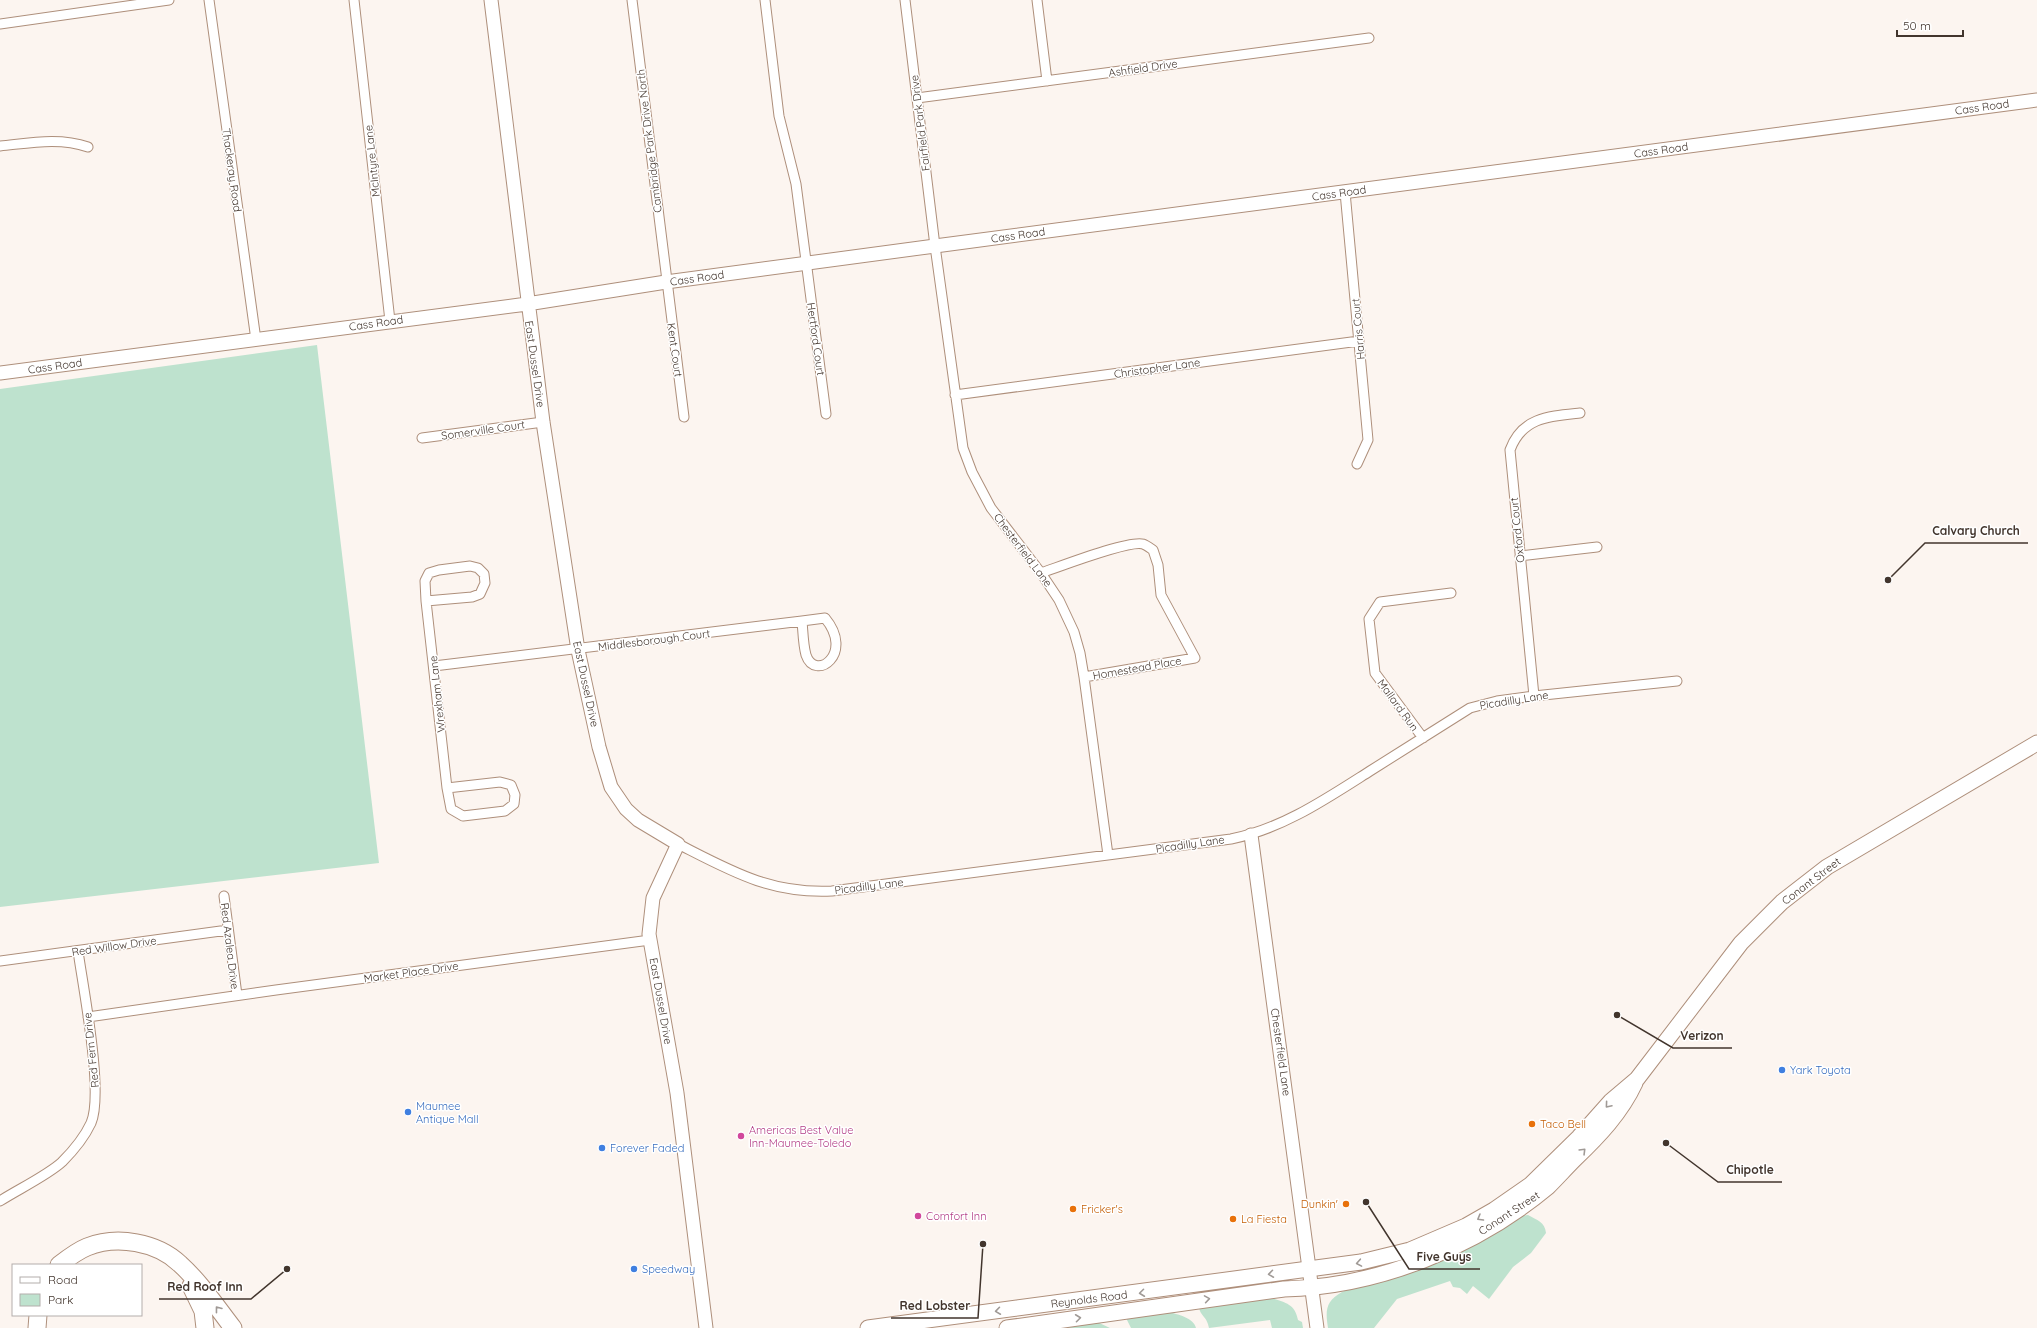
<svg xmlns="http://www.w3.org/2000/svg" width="2037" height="1328" font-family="Quicksand,sans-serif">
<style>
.green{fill:#bee2ce}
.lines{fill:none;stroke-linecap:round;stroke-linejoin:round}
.street-casing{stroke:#ae8f7b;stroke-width:11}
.secondary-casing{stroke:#ae8f7b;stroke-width:15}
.primary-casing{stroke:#ae8f7b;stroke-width:17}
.highway-casing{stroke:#ae8f7b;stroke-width:19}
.street{stroke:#fff;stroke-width:9}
.secondary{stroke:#fff;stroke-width:13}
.primary{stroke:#fff;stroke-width:15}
.highway{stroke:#fff;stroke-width:17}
.oneway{stroke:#a09a96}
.shop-dot{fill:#3f7fe0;stroke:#fff;stroke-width:1.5}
.food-dot{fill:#e8710a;stroke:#fff;stroke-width:1.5}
.hotel-dot{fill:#d1479c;stroke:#fff;stroke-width:1.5}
.labels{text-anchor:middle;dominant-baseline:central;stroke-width:3;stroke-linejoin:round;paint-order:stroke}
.street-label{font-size:11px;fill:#42352d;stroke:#fff}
.shop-label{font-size:11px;fill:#366cbe;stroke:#fff;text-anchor:start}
.food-label{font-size:11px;fill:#c56008;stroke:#fff;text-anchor:start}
.hotel-label{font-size:11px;fill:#b23c85;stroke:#fff;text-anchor:start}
.leader{fill:none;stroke:#42352d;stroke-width:1.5}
.callout-dot{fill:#42352d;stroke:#fff;stroke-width:1.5}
.callout-label{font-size:12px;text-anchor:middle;font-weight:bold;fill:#42352d;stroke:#fff;stroke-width:3;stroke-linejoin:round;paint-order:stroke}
</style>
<rect width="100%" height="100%" fill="#fcf5f0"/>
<path class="green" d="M317 345 379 863 0 907V389Z
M1528 1215C1537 1220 1545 1222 1546 1233L1531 1253 1513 1267 1489 1299 1473 1286 1467 1294 1460 1288 1453 1287 1450 1281 1397 1299 1374 1328H1328C1325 1310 1326 1301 1342 1292L1521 1216Z
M1272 1298C1286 1303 1295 1304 1298 1320L1302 1322 1303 1328H1272L1270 1320 1209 1328C1207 1316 1200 1316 1199 1307Z
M1168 1312C1177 1314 1194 1318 1196 1328H1131L1126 1318Z
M1095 1321 1110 1328H1057Z"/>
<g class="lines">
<defs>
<path id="street" d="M209 0 256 340
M354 0 390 321
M632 0 684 417
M765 0 779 116 796 184 826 414
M905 0 935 246 963 448 972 472 991 508 1041 573 1059 600 1074 632 1080 653 1084 677 1108 855
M1037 0 1047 81
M0 24 169 0
M917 98 1369 38
M0 146C30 143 59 137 88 147
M1345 192 1368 440 1357 464
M955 395 1359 341
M422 438 543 422
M1520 556 1597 547
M470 566 478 568 484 574 485 583 480 594 472 597 426 601 425 581 429 573 439 570Z
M1041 573C1059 567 1128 540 1143 544 1146 545 1150 548 1153 550L1158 565 1161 595 1195 658 1084 677
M426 601 447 788
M434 666 802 621 825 618C855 654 815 682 806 655 803 644 803 631 802 621
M1534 696 1510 450C1522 417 1550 416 1580 413
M1423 738 1375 673 1369 619 1380 602 1451 593
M500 782 511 785 515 795 514 804 505 811 463 816 451 809 447 788Z
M678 844C731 871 770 894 832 891L1231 839C1282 829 1326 799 1370 771 1403 750 1437 729 1470 708L1497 701 1534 696 1677 681
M224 896 237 995
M0 961 228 930
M88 1017 276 990 650 940
M0 1201C17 1190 48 1175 62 1162 73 1151 84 1138 91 1123 104 1093 83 987 78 951"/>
<path id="secondary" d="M491 0 543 422 578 650 599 747 611 787 626 809 638 820 678 844 653 898 649 934 677 1093 706 1328
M0 373 527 304 666 282 935 246 2037 100
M1251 835 1317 1328"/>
<path id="primary" d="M868 1328 1361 1262 1410 1250 1466 1226 1494 1210 1530 1185 1579 1137 1611 1101 1637 1079 1741 943 1782 902 1827 867 2037 743
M1007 1328 1284 1289C1378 1287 1476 1247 1548 1187 1557 1178 1566 1168 1575 1159 1599 1136 1621 1113 1635 1083"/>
<path id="highway" d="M59 1265C68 1258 77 1251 87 1247 117 1235 157 1242 180 1264 200 1282 216 1306 233 1328
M191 1286 203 1311 205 1328
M37 1328 38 1315"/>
</defs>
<use href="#street" class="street-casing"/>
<use href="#secondary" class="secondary-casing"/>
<use href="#primary" class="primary-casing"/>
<use href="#highway" class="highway-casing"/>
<use href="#street" class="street"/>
<use href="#secondary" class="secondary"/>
<use href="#primary" class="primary"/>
<use href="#highway" class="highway"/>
</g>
<defs><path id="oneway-chevron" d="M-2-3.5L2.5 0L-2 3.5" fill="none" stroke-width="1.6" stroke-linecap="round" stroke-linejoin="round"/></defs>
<g class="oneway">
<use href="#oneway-chevron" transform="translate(1608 1105) rotate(130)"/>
<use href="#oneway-chevron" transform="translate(1583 1151) rotate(-45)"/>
<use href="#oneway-chevron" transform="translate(1480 1218) rotate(150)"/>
<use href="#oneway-chevron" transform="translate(1359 1263) rotate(170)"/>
<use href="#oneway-chevron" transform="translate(1271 1274) rotate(172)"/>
<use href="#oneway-chevron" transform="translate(1142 1293) rotate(173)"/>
<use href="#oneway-chevron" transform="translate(1207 1299) rotate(-9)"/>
<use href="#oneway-chevron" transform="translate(218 1309) rotate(-128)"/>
<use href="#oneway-chevron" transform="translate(998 1311) rotate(172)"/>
<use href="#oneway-chevron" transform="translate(1078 1318) rotate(-7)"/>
</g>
<g class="shop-dot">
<circle cx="1782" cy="1070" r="4"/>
<circle cx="408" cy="1112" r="4"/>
<circle cx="602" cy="1148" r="4"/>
<circle cx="634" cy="1269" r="4"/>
</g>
<g class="food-dot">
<circle cx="1532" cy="1124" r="4"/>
<circle cx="1346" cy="1204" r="4"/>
<circle cx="1073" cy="1209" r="4"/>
<circle cx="1233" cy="1219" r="4"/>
</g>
<g class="hotel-dot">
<circle cx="741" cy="1136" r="4"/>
<circle cx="918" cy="1216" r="4"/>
</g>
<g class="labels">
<g class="street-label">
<text transform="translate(1143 68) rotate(-8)">Ashfield Drive</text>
<text transform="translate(1982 107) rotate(-8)">Cass Road</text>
<text transform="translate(920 123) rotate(-97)">Fairfield Park Drive</text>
<text transform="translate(649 141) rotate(-97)">Cambridge Park Drive North</text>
<text transform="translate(1661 150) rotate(-8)">Cass Road</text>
<text transform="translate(372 161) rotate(-96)">McIntyre Lane</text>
<text transform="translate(232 170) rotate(82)">Thackeray Road</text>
<text transform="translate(1339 193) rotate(-8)">Cass Road</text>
<text transform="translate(1018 235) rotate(-8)">Cass Road</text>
<text transform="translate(697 278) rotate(-8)">Cass Road</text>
<text transform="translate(376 323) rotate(-8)">Cass Road</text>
<text transform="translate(1358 329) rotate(-95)">Harris Court</text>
<text transform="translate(816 339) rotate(82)">Hertford Court</text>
<text transform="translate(675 350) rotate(82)">Kent Court</text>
<text transform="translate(535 364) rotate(82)">East Dussel Drive</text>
<text transform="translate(55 366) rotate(-8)">Cass Road</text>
<text transform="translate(1157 368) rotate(-8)">Christopher Lane</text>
<text transform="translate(483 430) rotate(-8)">Somerville Court</text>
<text transform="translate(1517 530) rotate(-96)">Oxford Court</text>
<text transform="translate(1023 550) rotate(53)">Chesterfield Lane</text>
<text transform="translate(654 640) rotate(-7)">Middlesborough Court</text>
<text transform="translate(1137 668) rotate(-10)">Homestead Place</text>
<text transform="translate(586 684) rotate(78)">East Dussel Drive</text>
<text transform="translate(437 694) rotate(-96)">Wrexham Lane</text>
<text transform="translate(1514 700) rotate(-9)">Picadilly Lane</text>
<text transform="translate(1398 705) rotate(54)">Mallard Run</text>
<text transform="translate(1190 844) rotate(-8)">Picadilly Lane</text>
<text transform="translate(1811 881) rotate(-37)">Conant Street</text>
<text transform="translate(869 886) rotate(-7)">Picadilly Lane</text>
<text transform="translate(114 946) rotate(-8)">Red Willow Drive</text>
<text transform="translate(230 946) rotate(83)">Red Azalea Drive</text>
<text transform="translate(411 972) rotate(-8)">Market Place Drive</text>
<text transform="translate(661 1001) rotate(80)">East Dussel Drive</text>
<text transform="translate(91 1050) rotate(-96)">Red Fern Drive</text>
<text transform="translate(1281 1052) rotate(82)">Chesterfield Lane</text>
<text transform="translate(1509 1213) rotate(-33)">Conant Street</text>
<text transform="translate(1089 1299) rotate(-7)">Reynolds Road</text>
</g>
<g class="shop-label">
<text x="1790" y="1070">Yark Toyota</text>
<text x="416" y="1106">Maumee<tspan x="416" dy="13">Antique Mall</tspan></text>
<text x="610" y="1148">Forever Faded</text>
<text x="642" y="1269">Speedway</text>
</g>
<g class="food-label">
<text x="1540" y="1124">Taco Bell</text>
<text x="1338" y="1204" text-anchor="end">Dunkin'</text>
<text x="1081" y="1209">Fricker's</text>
<text x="1241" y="1219">La Fiesta</text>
</g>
<g class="hotel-label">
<text x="749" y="1130">Americas Best Value<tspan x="749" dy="13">Inn-Maumee-Toledo</tspan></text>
<text x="926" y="1216">Comfort Inn</text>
</g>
</g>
<path class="leader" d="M1888 580L1925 543H2028M1617 1015L1673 1048H1732M1666 1143L1718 1182H1782M1366 1202L1409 1269H1480M287 1269L251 1299H159M983 1244L978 1318H891"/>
<g class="callout-dot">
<circle cx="1888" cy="580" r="4"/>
<circle cx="1617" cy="1015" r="4"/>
<circle cx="1666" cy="1143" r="4"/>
<circle cx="1366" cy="1202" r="4"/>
<circle cx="287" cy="1269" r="4"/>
<circle cx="983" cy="1244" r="4"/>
</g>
<g class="callout-label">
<text x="1976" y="535">Calvary Church</text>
<text x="1702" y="1040">Verizon</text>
<text x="1750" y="1174">Chipotle</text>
<text x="1444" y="1261">Five Guys</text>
<text x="205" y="1291">Red Roof Inn</text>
<text x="935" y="1310">Red Lobster</text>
</g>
<rect x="12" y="1264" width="130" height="52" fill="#ffffff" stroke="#b3aeab"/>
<rect x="20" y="1277" width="20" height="6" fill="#ffffff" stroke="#b3aeab"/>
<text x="48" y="1284" font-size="12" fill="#42352d">Road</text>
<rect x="20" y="1294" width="20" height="12" fill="#bee2ce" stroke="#b3aeab"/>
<text x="48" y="1304" font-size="12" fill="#42352d">Park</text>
<path d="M1897 30v6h66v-6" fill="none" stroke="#42352d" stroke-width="2"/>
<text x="1903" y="30" font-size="12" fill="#42352d" stroke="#ffffff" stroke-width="3" paint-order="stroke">50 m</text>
</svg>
